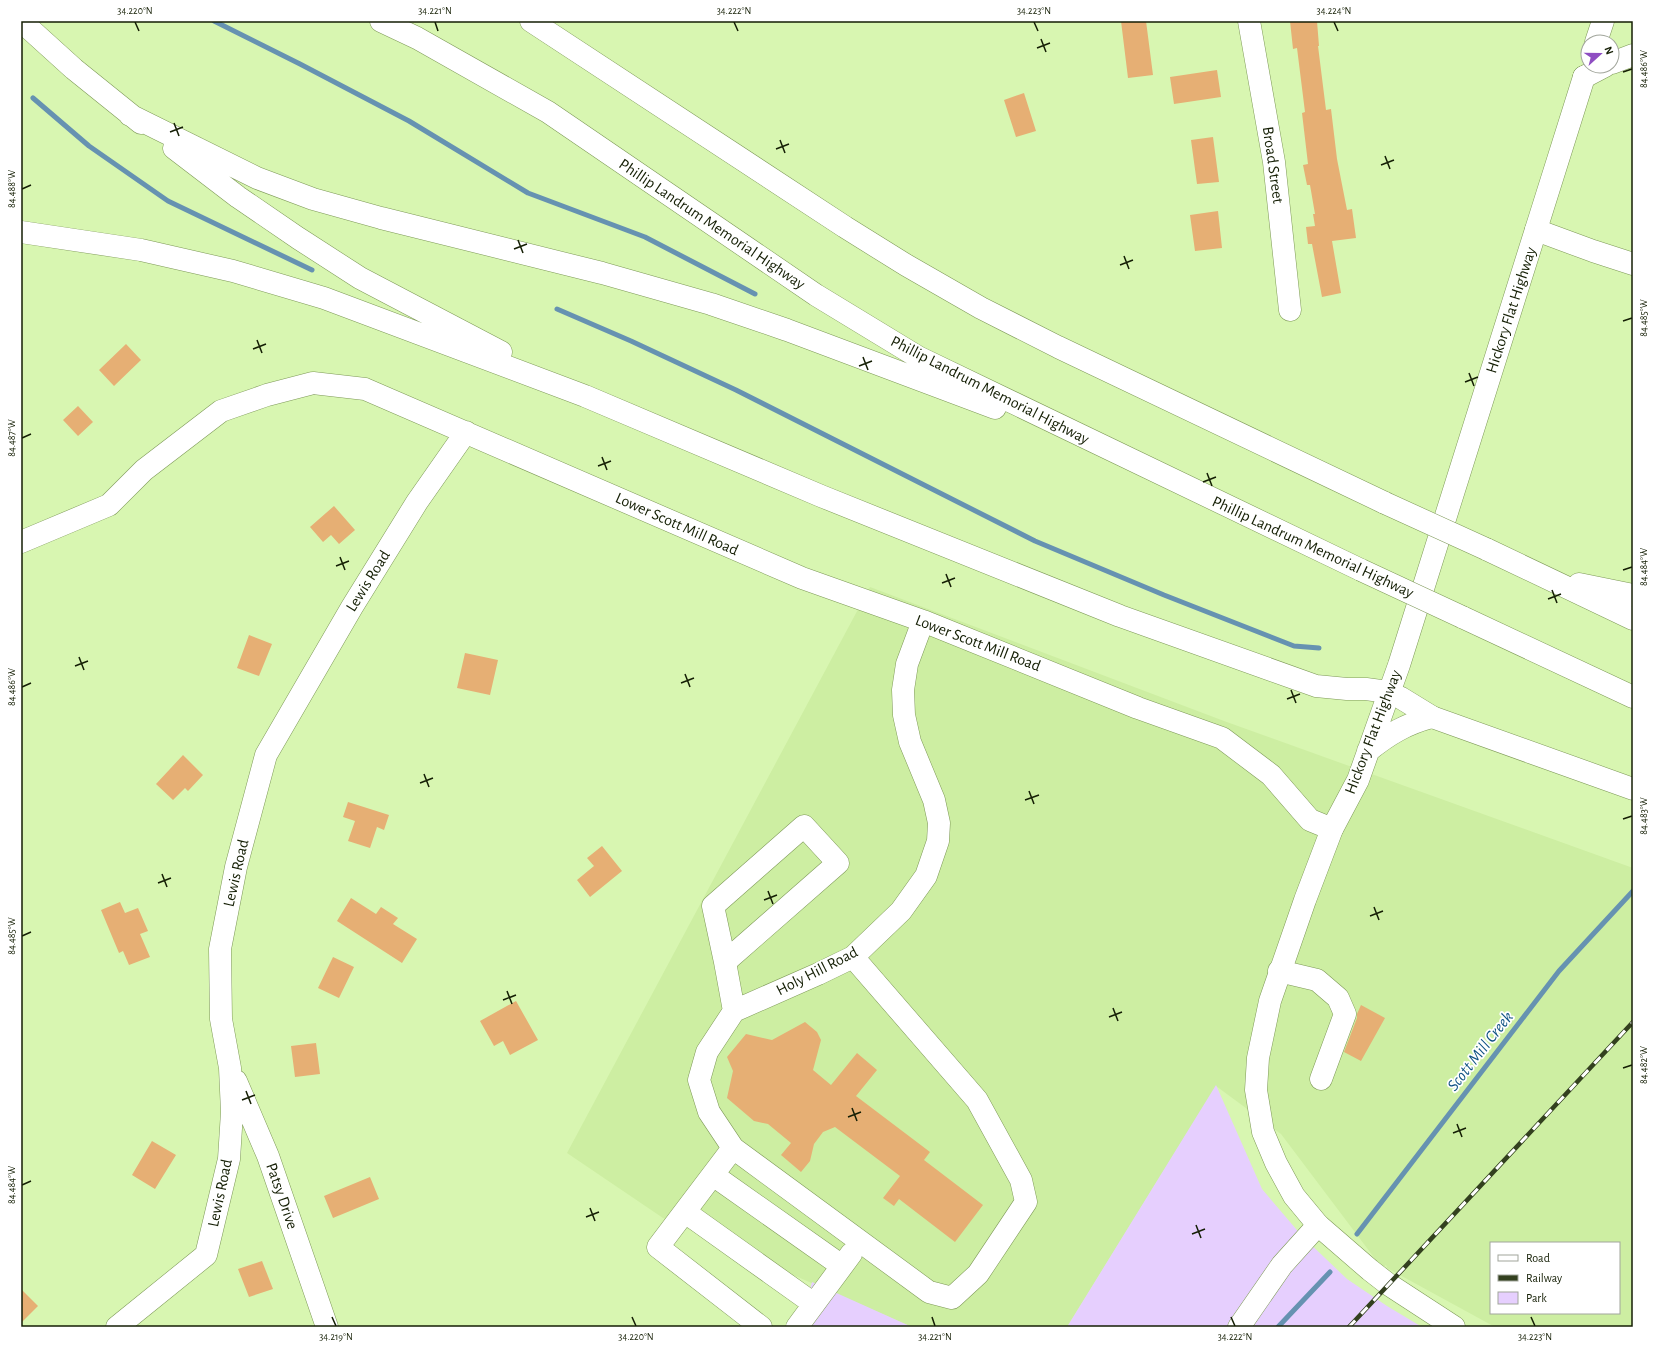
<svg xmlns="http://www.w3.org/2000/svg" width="1654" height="1348" font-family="'Alegreya Sans',sans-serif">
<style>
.built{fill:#cdeea2;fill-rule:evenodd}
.green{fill:#e6cffe}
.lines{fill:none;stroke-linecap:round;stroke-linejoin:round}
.stream{stroke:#6692b1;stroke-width:5}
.building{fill:#e6af74}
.minor-casing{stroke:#7e9958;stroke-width:23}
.major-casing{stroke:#7e9958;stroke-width:23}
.highway-casing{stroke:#7e9958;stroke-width:23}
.minor{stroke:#fff;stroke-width:22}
.major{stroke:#fff;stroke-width:22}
.highway{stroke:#fff;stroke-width:22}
.rail-casing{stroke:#33401f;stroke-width:4.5}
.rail{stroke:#fff;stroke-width:3;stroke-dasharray:9;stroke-linecap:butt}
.highway-bridge-casing{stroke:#7e9958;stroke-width:23;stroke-linecap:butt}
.highway-bridge{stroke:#fff;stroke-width:22}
.ticks{fill:none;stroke:#141e04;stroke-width:1.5}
.labels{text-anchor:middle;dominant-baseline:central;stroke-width:3.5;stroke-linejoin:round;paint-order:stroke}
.street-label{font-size:16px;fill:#141e04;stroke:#fff}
.water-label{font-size:17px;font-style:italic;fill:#105284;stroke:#fff}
.neatline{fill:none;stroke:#141e04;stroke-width:1.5}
.ticks-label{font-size:10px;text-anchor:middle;fill:#141e04}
</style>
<rect width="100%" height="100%" fill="#d8f6b1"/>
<path class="built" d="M870 587 1224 721 1633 868V1327H1495L1387 1268 1386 1265 1382 1268 1281 1134 1216 1086 1067 1327H912L663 1218 567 1153ZM1491 1243H1619V1313H1491Z"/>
<path class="green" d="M1216 1085 1262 1189 1302 1236 1347 1279 1387 1306 1422 1327H1067Z
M812 1282 912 1327H800Z"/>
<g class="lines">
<path class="stream" d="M214 21 300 64 409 121 528 193 645 237 755 294
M33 98 89 146 168 201 312 270
M557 309 631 341 736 390 1035 541 1164 595 1294 646 1319 648
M1357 1234 1559 971 1633 891
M1278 1327 1330 1272"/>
</g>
<path class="building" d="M1121 21H1146L1153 75 1128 78Z
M1290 21H1317L1319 46H1318L1326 110 1331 109 1337 159 1347 210 1352 209 1356 238 1332 241 1341 293 1322 297 1312 244H1308L1306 227 1315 226 1313 214H1315L1310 185H1307L1303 165 1308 164 1302 113 1305 112 1297 48 1293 49Z
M1217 70 1221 97 1174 104 1170 77Z
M1024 93 1036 131 1016 137 1004 100Z
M1213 137 1219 182 1197 184 1191 140Z
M1218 211 1222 248 1195 251 1190 215Z
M126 344 141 360 114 386 99 370Z
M78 406 93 422 78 436 63 420Z
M334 506 355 530 339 544 331 535 323 542 310 527Z
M249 635 272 644 259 676 237 668Z
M465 653 498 660 490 695 457 688Z
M183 755 203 775 188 791 185 788 173 800 156 784Z
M348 802 389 815 384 830 377 827 370 848 348 841 355 821 343 817Z
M602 846 622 871 590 897 577 880 594 866 587 858Z
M351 898 376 914 381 907 398 918 393 924 417 939 402 963 337 921Z
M120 902 125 913 138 908 148 931 140 934 150 957 129 965 123 951 119 953 101 910Z
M333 957 354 967 339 998 318 988Z
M516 1001 538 1040 510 1055 503 1041 494 1046 480 1021Z
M1361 1005 1385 1018 1361 1061 1344 1052 1357 1018V1014Z
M805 1022 817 1032 821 1040 813 1070 831 1085 857 1053 877 1070 856 1096 930 1152 924 1160 983 1205 955 1242 899 1199 894 1206 883 1198 900 1176 835 1127 823 1132 814 1144 810 1161 801 1172 781 1155 791 1143 768 1124 754 1121 727 1098 733 1071 727 1057 746 1034 772 1040Z
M316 1043 320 1074 295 1077 291 1046Z
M152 1141 176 1155 155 1189 132 1175Z
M370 1177 379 1199 333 1218 324 1196Z
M262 1261 273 1289 249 1297 238 1269Z
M21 1289 38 1306 21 1323Z"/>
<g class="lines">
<defs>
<path id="minor" d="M1249 21 1274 162 1290 310
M1596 42 1603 21
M21 542 109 505 144 470 221 411 267 395 313 383 365 389 802 578 923 621 1138 708 1222 738 1271 775 1310 820 1332 829
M853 957 977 1100 1021 1180 1026 1202 978 1274 952 1298 929 1292 733 1148 709 1112 699 1080 707 1052 734 1011 818 974 853 957 901 911 926 876 938 841 939 823 934 800 910 742 904 715 903 690 907 664 923 621
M725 962 713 906 804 826 838 863 725 962 734 1011
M1279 971 1317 980 1338 998 1345 1014 1321 1079
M236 1081 268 1156 327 1327
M733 1148 658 1247 761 1327
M713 1175 842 1266
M685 1212 814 1304
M117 1327 206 1255 229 1159 232 1112 230 1068 221 1019 220 949 236 867 266 755 352 607 417 502 466 432
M797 1327 851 1254
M1239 1327 1282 1265 1318 1225"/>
<path id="major" d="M1368 751C1389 734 1406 724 1432 717
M1454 1327 1388 1284 1370 1270 1318 1225 1294 1196 1276 1163 1263 1132 1256 1090 1258 1058 1270 1001 1305 900 1332 829 1358 780 1399 665 1584 77"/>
<path id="highway" d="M21 21 74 69 141 123
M381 21 417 38 548 112 816 295 918 357 1361 570
M531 21 845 227 906 265 981 308 1058 347 1385 503
M1612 63 1633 55
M1584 77 1605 66
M130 115 257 178 313 199 381 218 602 273 711 304 787 330 995 408
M174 148 238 197 298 238 360 278 501 352
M1536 230 1593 251 1633 264
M21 232 141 250 233 271 324 298 585 396 821 496 1120 616 1316 686 1347 689H1366L1388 692 1401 698 1432 717 1633 789
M1486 549 1633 619
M1579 584 1633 595
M1462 617 1633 697"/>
</defs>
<use href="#minor" class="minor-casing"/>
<use href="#major" class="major-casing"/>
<use href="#highway" class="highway-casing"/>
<use href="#minor" class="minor"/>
<use href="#major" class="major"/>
<use href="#highway" class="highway"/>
<defs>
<path id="rail" d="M1349 1327 1633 1022"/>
</defs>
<use href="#rail" class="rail-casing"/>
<use href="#rail" class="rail"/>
<defs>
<path id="highway-bridge" d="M1385 503 1486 549
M1361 570 1462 617"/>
</defs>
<use href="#highway-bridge" class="highway-bridge-casing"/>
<use href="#highway-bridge" class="highway-bridge"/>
</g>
<path class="ticks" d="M135 22 139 31M435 22 438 31M734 22 738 31M1034 22 1038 31M1334 22 1338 31M1041 39 1046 52M1037 48 1050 43M1623 72 1632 69M174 123 179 136M170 132 183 127M780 140 785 153M776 149 789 144M1385 156 1390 169M1381 165 1394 160M22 189 31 185M518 240 523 253M514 249 527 244M1124 256 1129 269M1120 265 1133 260M1623 321 1632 318M257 340 262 353M253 349 266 344M863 357 868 370M859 366 872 361M1469 373 1474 386M1465 382 1478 377M22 438 31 434M602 457 607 470M598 466 611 461M1207 473 1212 486M1203 482 1216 477M340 557 345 570M336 566 349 561M1623 570 1632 567M946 574 951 587M942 583 955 578M1552 590 1557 603M1548 599 1561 594M79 657 84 670M75 666 88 661M685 674 690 687M681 683 694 678M22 687 31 683M1291 690 1296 703M1287 699 1300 694M424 774 429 787M420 783 433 778M1029 791 1034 804M1025 800 1039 795M1623 819 1632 816M162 874 167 887M158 883 171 878M768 891 773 904M764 900 777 895M1374 907 1379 920M1370 916 1383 911M22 936 31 932M507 991 512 1004M503 1000 516 995M1113 1008 1118 1021M1109 1017 1122 1012M1623 1068 1632 1065M246 1091 251 1104M242 1100 255 1095M852 1108 857 1121M848 1117 861 1112M1457 1124 1462 1137M1453 1133 1466 1128M22 1185 31 1181M590 1208 595 1221M586 1217 599 1212M1196 1225 1201 1238M1192 1234 1205 1229M332 1317 336 1326M632 1317 636 1326M932 1317 935 1326M1231 1317 1235 1326M1531 1317 1535 1326"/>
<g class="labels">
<g class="street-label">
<text transform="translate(1273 165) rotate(82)">Broad Street</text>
<text transform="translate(712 224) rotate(34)">Phillip Landrum Memorial Highway</text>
<text transform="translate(1511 310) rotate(-72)">Hickory Flat Highway</text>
<text transform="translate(990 390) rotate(27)">Phillip Landrum Memorial Highway</text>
<text transform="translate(677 524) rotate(24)">Lower Scott Mill Road</text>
<text transform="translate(1313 547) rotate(25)">Phillip Landrum Memorial Highway</text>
<text transform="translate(368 581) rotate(-58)">Lewis Road</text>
<text transform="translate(978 643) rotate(21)">Lower Scott Mill Road</text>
<text transform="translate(1373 732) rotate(-69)">Hickory Flat Highway</text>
<text transform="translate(236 873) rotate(-77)">Lewis Road</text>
<text transform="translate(817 971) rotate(-27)">Holy Hill Road</text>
<text transform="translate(220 1193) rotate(-78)">Lewis Road</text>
<text transform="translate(282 1196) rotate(71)">Patsy Drive</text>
</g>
<g class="water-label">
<text transform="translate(1480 1051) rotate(-52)">Scott Mill Creek</text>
</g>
</g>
<rect width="1654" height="1348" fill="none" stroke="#ffffff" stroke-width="44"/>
<rect x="1490" y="1242" width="130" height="72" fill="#ffffff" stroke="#a1a59b"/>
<rect x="1498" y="1255" width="20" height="6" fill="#ffffff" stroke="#a1a59b"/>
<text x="1526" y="1262" font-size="12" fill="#141e04">Road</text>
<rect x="1498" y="1275" width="20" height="6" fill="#33401f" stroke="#a1a59b"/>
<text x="1526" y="1282" font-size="12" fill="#141e04">Railway</text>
<rect x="1498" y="1292" width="20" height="12" fill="#e6cffe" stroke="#a1a59b"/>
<text x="1526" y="1302" font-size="12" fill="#141e04">Park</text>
<g transform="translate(1600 54) rotate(69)"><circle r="19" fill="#ffffff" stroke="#a1a59b"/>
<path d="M0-3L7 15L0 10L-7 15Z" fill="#8f4ec2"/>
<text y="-6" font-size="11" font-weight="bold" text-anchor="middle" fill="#141e04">N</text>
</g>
<rect x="22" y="22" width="1610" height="1304" class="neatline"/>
<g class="ticks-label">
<text x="135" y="14">34.220°N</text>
<text x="435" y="14">34.221°N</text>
<text x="734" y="14">34.222°N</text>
<text x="1034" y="14">34.223°N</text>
<text x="1334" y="14">34.224°N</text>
<text transform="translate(1643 69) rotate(-90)" y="4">84.486°W</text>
<text transform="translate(11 189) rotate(-90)" y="4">84.488°W</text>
<text transform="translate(1643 318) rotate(-90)" y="4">84.485°W</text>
<text transform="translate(11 438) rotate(-90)" y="4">84.487°W</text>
<text transform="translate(1643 567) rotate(-90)" y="4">84.484°W</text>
<text transform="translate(11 687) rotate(-90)" y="4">84.486°W</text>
<text transform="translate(1643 816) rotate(-90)" y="4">84.483°W</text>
<text transform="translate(11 936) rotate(-90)" y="4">84.485°W</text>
<text transform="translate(1643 1065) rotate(-90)" y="4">84.482°W</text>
<text transform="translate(11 1185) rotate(-90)" y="4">84.484°W</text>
<text x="336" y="1340">34.219°N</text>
<text x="636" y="1340">34.220°N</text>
<text x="935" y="1340">34.221°N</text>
<text x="1235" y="1340">34.222°N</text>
<text x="1535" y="1340">34.223°N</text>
</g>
</svg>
